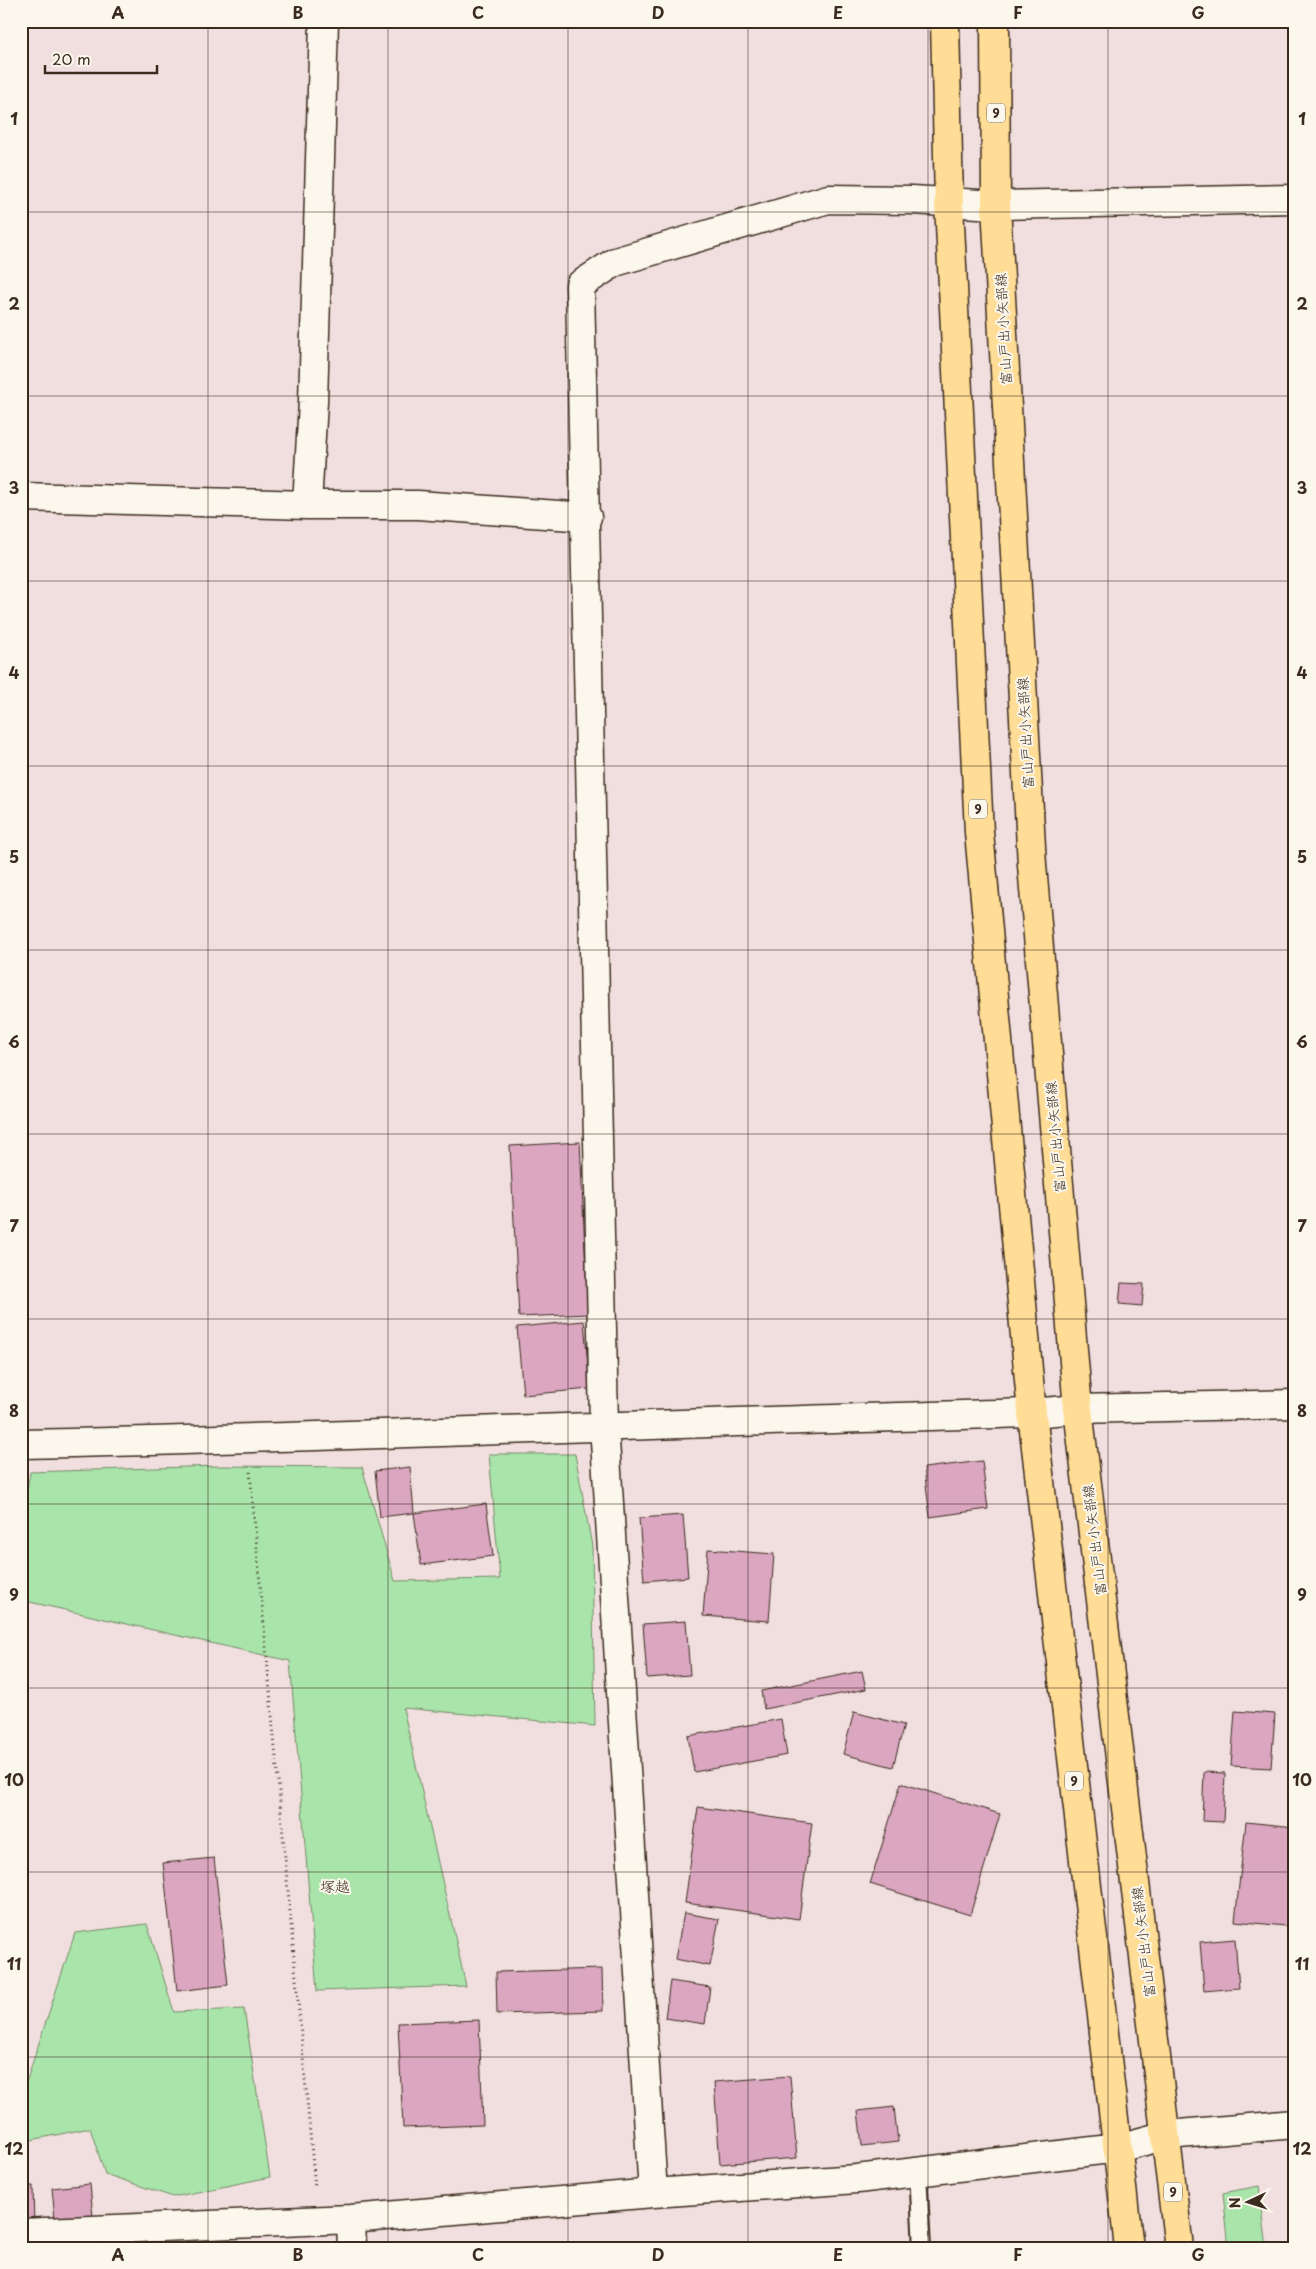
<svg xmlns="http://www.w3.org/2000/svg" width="1316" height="2269" font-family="'Playpen Sans','Klee One',sans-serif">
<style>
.green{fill:#a9e5ab;stroke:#728864}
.building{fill:#daa6c0;stroke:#3b2a1e}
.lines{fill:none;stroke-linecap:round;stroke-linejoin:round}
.service-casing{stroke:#3b2a1e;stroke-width:20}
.minor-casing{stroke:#3b2a1e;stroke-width:31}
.primary-casing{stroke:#3b2a1e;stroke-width:31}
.path{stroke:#3b2a1e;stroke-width:3;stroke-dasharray:1 4;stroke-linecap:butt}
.service{stroke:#fbf7ec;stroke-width:16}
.minor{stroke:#fbf7ec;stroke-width:28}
.primary{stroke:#ffdd96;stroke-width:28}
.grid{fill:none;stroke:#3b2a1e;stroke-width:1;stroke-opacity:0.55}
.labels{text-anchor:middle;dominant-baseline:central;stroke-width:4;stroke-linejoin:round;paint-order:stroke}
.shield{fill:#fbf7ec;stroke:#75685c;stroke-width:1}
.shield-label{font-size:12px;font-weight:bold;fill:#3b2a1e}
.street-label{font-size:14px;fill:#3b2a1e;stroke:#fbf7ec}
.neighbourhood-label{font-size:15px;fill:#3b2a1e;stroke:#fbf7ec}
.neatline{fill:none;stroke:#3b2a1e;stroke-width:2}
.grid-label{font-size:16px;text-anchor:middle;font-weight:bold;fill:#3b2a1e}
</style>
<rect width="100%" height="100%" fill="#f1dfdf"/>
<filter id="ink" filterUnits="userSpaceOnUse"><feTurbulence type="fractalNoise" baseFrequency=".02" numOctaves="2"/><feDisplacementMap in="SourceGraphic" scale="10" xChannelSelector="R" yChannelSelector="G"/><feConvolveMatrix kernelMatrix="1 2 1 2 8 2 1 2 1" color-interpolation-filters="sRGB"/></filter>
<g filter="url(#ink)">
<path class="green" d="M489 1454H575L592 1546 595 1726 403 1708 466 1986 317 1991 290 1661 21 1600V1529L30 1472 218 1466 362 1467 395 1581 500 1579Z
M147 1924 174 2012 244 2009 270 2177 173 2197 105 2174 90 2128 21 2142V2098L75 1933Z
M1259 2186 1267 2248H1229L1223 2193Z"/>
<path class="building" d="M580 1142 588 1314 519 1317 510 1146Z
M1121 1283 1144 1284 1142 1306 1119 1304Z
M584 1321 590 1389 523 1395 517 1327Z
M982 1461 988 1509 930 1517 924 1468Z
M410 1467 414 1513 380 1517 375 1471Z
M486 1504 493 1556 421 1565 414 1513Z
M683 1515 688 1577 644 1581 639 1518Z
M708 1549 774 1554 769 1621 703 1616Z
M686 1621 690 1675 647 1678 643 1624Z
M862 1671 866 1689 764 1709 761 1691Z
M1235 1711 1275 1714 1271 1768 1231 1766Z
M854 1712 904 1725 893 1767 843 1754Z
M781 1719 787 1755 694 1772 688 1736Z
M1204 1772 1225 1773 1223 1822 1202 1821Z
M901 1783 1000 1814 970 1915 870 1884Z
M698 1807 812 1823 799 1919 685 1903Z
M1246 1822 1295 1827V1927L1235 1921Z
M214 1858 228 1985 177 1991 163 1863Z
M684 1913 719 1919 710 1966 675 1959Z
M1235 1939 1239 1988 1204 1991 1200 1942Z
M602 1969 603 2011 497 2014 496 1972Z
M670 1981 710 1987 705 2024 665 2018Z
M479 2020 483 2125 403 2128 398 2023Z
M790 2076 797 2158 720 2164 714 2082Z
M894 2107 898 2142 862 2146 858 2111Z
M90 2184 93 2217 55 2220 52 2188Z
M21 2186H33L34 2226H21Z"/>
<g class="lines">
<defs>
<path id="service" d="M918 2172 922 2248"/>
<path id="minor" d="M21 497 307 505H418L587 517
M307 505 313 402 324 21
M21 1444C358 1437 695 1422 1032 1413L1078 1409 1295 1404
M653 2193 604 1425 580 285 615 262 828 199 912 200 996 205 1295 199
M351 2219 352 2248
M21 2233 351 2219 653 2193 857 2179 1118 2148 1167 2135 1295 2124"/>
<path id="primary" d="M945 21 949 203 979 832 1032 1413 1129 2248
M995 21 996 205 1032 865 1078 1409 1179 2248"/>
</defs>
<use href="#service" class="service-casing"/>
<use href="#minor" class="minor-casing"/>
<use href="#primary" class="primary-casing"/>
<path class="path" d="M250 1472 315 2188"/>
<use href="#service" class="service"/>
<use href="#minor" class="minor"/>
<use href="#primary" class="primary"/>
</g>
</g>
<path class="grid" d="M208 21V2248M388 21V2248M568 21V2248M748 21V2248M928 21V2248M1108 21V2248M21 212H1295M21 396H1295M21 581H1295M21 766H1295M21 950H1295M21 1134H1295M21 1319H1295M21 1504H1295M21 1688H1295M21 1872H1295M21 2057H1295"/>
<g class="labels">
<g class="shield">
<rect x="987" y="103.5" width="18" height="19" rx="4"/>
<rect x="969" y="799.5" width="18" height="19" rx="4"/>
<rect x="1065" y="1771.5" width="18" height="19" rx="4"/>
<rect x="1164" y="2182.5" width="18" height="19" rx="4"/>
</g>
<g class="shield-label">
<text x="996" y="113">9</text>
<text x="978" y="809">9</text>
<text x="1074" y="1781">9</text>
<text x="1173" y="2192">9</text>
</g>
<g class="street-label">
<text transform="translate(1003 329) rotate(-93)">富山戸出小矢部線</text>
<text transform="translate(1025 733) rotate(-93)">富山戸出小矢部線</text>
<text transform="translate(1055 1137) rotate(-95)">富山戸出小矢部線</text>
<text transform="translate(1094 1540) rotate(-97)">富山戸出小矢部線</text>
<text transform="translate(1143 1942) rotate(-97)">富山戸出小矢部線</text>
</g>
<g class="neighbourhood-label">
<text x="335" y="1885">塚越</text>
</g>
</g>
<rect width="1316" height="2269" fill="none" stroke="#fbf7ec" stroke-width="55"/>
<g transform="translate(1248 2202) rotate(266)" stroke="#fbf7ec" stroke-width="4" paint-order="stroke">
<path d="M0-4L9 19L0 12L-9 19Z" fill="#3b2a1e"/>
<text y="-8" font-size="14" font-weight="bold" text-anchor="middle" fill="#3b2a1e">N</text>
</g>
<path d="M45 65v8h112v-8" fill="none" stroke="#3b2a1e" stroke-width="2.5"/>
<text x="52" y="65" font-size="15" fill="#3b2a1e" stroke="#fbf7ec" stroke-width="4" paint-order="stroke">20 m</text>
<rect x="28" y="28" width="1260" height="2214" class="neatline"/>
<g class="grid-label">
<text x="118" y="19">A</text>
<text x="298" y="19">B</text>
<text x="478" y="19">C</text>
<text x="658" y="19">D</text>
<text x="838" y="19">E</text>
<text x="1018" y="19">F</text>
<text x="1198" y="19">G</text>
<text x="14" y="125">1</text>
<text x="1302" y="125">1</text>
<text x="14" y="310">2</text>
<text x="1302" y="310">2</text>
<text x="14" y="494">3</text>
<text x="1302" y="494">3</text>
<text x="14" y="679">4</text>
<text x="1302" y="679">4</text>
<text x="14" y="863">5</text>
<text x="1302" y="863">5</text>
<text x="14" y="1048">6</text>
<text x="1302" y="1048">6</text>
<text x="14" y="1232">7</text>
<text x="1302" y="1232">7</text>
<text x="14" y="1417">8</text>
<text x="1302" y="1417">8</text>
<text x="14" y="1601">9</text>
<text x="1302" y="1601">9</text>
<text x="14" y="1786">10</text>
<text x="1302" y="1786">10</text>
<text x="14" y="1970">11</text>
<text x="1302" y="1970">11</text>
<text x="14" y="2155">12</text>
<text x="1302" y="2155">12</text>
<text x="118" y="2261">A</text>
<text x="298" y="2261">B</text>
<text x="478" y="2261">C</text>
<text x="658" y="2261">D</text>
<text x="838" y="2261">E</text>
<text x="1018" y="2261">F</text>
<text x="1198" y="2261">G</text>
</g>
</svg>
